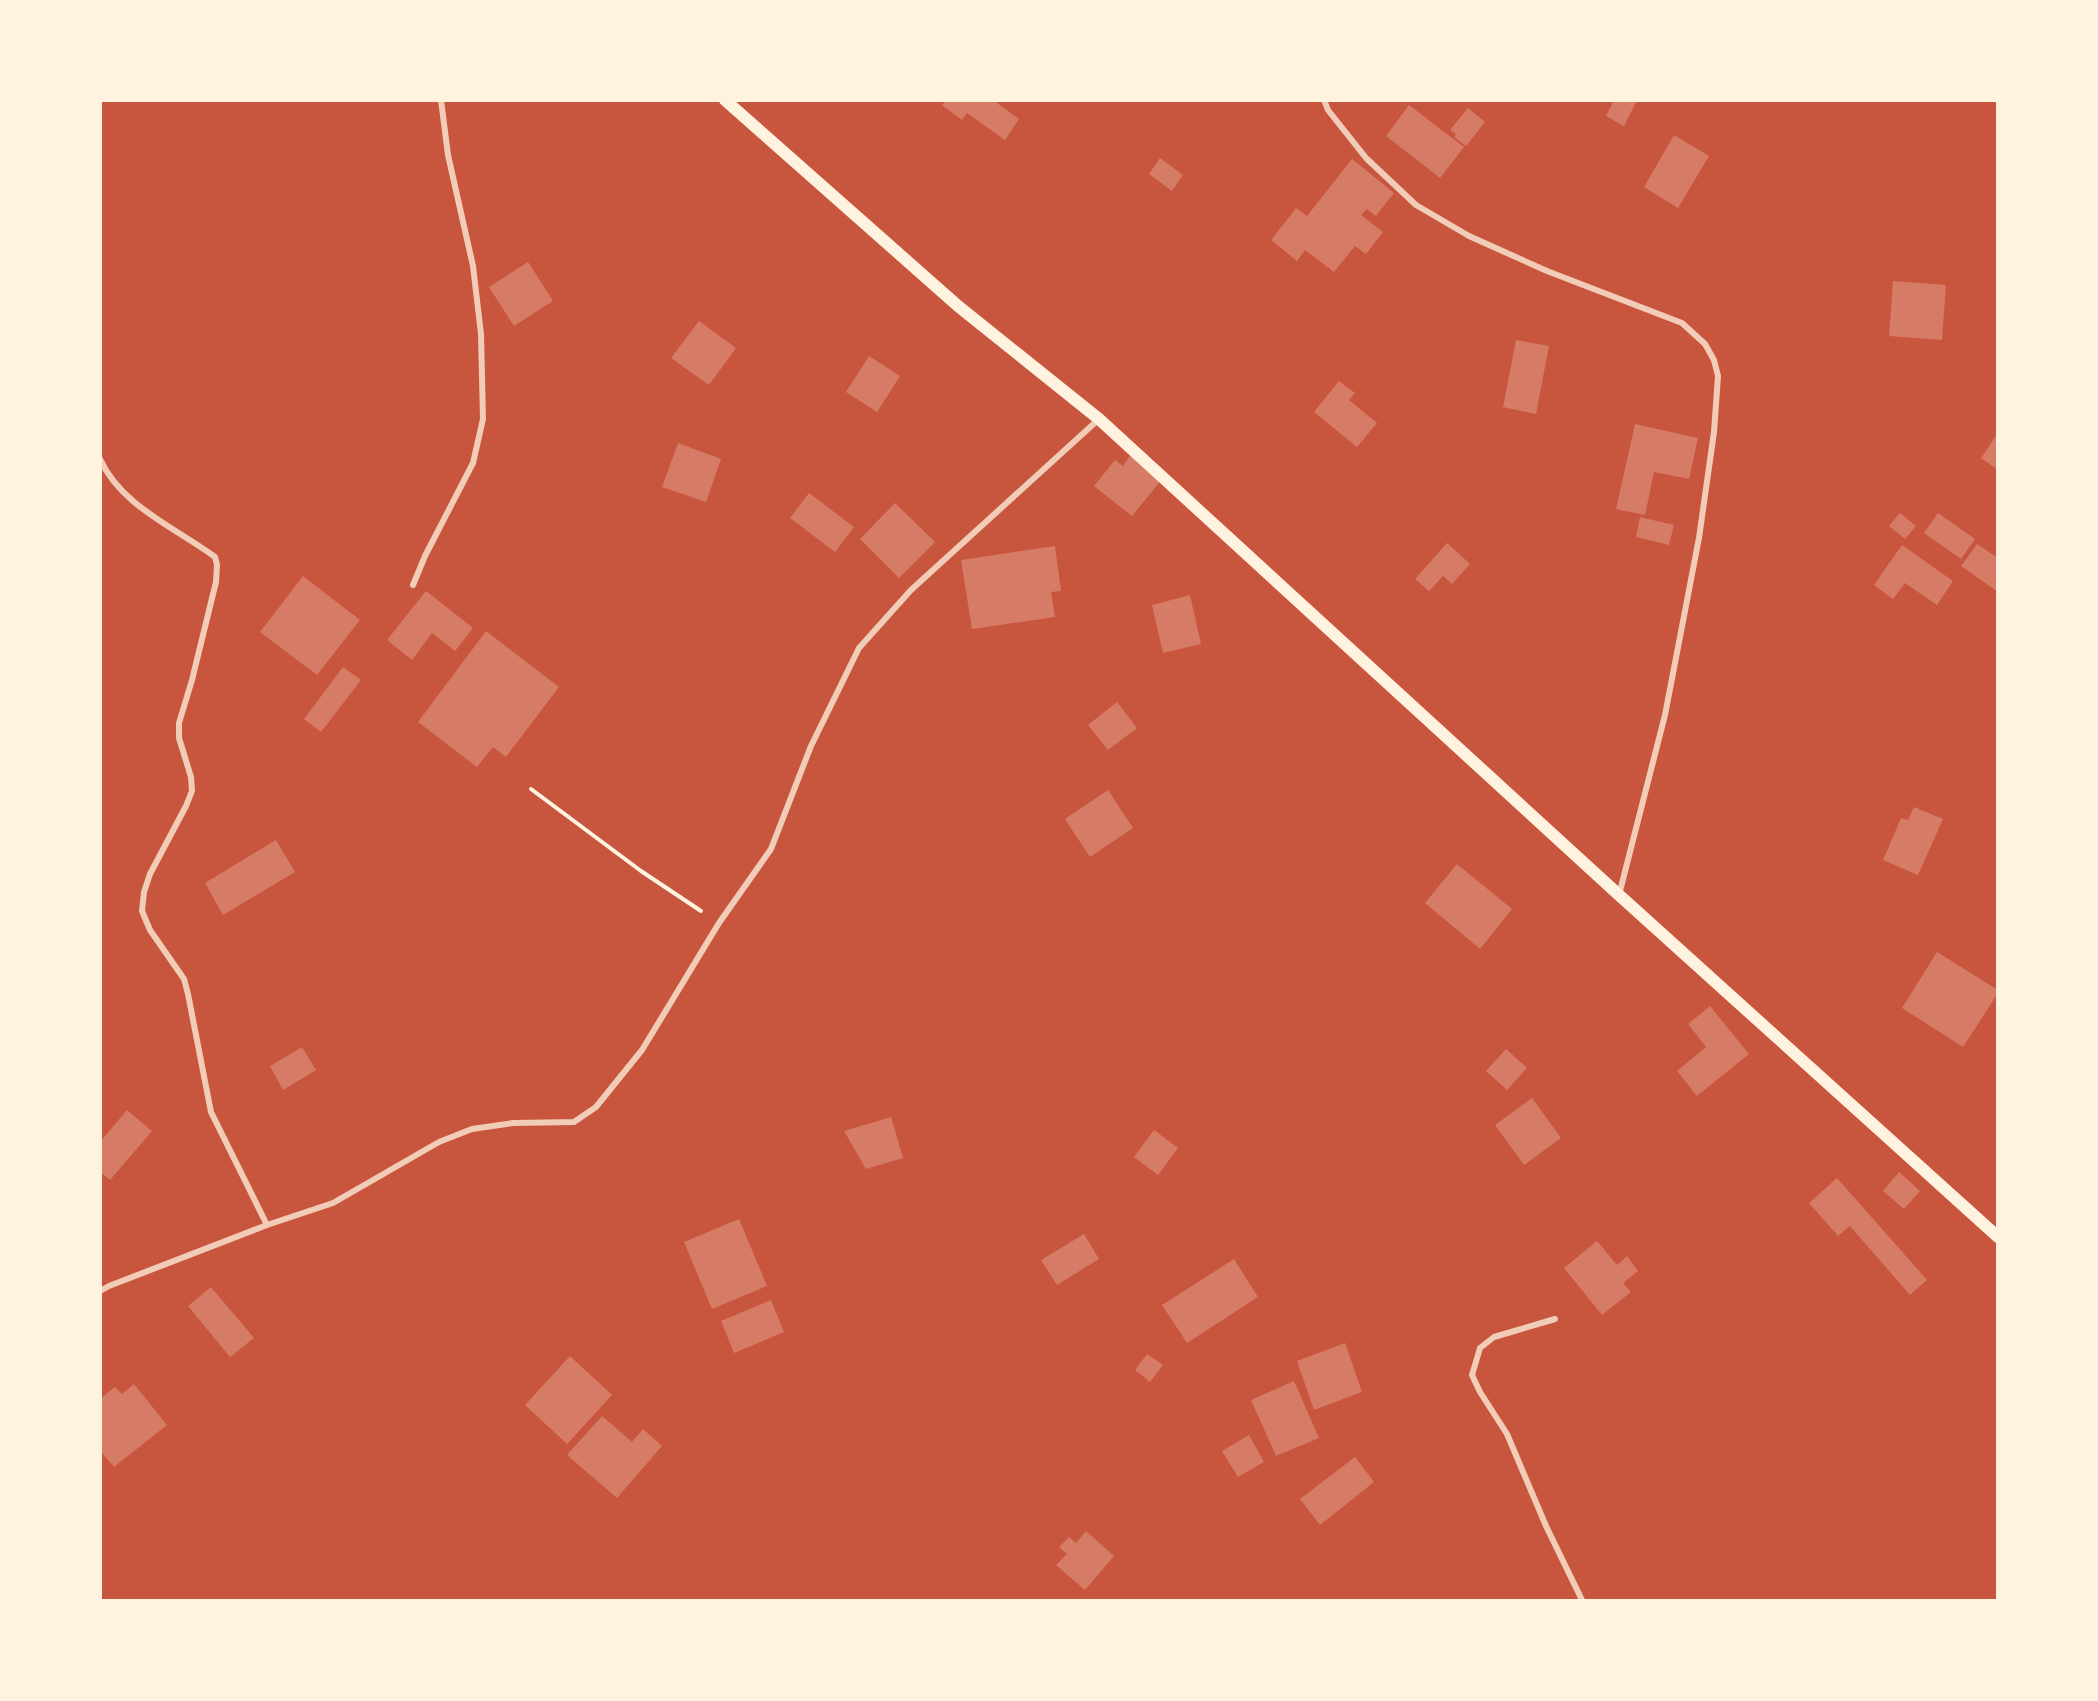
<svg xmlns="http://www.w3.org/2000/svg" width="2098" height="1701" font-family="'Space Grotesk',sans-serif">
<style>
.building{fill:#d67c66}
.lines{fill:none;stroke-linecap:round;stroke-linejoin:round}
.path{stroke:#fff3e0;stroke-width:4}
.minor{stroke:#f1ccb7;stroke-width:6}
.secondary{stroke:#fff3e0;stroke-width:12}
</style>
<rect width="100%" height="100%" fill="#c8553d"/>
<path class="building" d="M946 100H993L1019 119 1005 140 967 113 962 120 942 105Z
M1614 100H1637L1624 126 1606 116Z
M1409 105 1464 147 1440 178 1386 136Z
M1468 108 1485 122 1466 146 1454 137 1456 134 1450 130Z
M1674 135 1709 156 1678 208 1644 187Z
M1160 158 1183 175 1172 191 1149 174Z
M1352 159 1394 193 1376 216 1367 209 1361 215 1383 232 1366 254 1355 246 1334 272 1305 250 1297 261 1271 240 1296 208 1307 216Z
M528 262 553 301 514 326 489 287Z
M1893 281 1946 285 1942 340 1889 336Z
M699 321 736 348 709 385 671 358Z
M1516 340 1549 346 1536 414 1503 407Z
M869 356 900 376 877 412 846 392Z
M1339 381 1355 393 1349 400 1377 423 1357 447 1314 412Z
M1635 424 1698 438 1689 479 1654 472 1645 515 1616 509Z
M1998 433V470L1981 458Z
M678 443 721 459 706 502 662 487Z
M1132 453 1163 478 1132 516 1094 486 1115 460 1123 466Z
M809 493 854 527 835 552 790 518Z
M895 503 935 542 899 578 860 539Z
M1900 513 1916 526 1905 539 1889 526Z
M1938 513 1975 539 1961 559 1924 533Z
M1640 517 1674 525 1669 545 1636 537Z
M1447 543 1470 564 1452 584 1443 576 1429 591 1415 579Z
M1977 544 1998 558V592L1961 566Z
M1902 545 1953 581 1937 605 1905 583 1893 599 1874 585Z
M1055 546 1061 591 1051 592 1055 617 972 629 961 560Z
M303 576 360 620 317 675 260 632Z
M426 591 473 628 455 651 432 633 412 660 387 640Z
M1190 595 1201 644 1163 653 1152 605Z
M486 631 559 687 506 757 493 747 477 767 418 722Z
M343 667 361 680 321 732 304 719Z
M1117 702 1137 728 1108 750 1088 725Z
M1108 790 1133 828 1090 857 1065 819Z
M1914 807 1943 819 1918 875 1883 860 1901 818 1908 820Z
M276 840 295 872 223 915 205 883Z
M1457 864 1512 909 1480 949 1425 903Z
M1937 952 1998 990V993L1963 1047 1902 1008Z
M1710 1006 1749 1054 1697 1096 1677 1071 1706 1047 1688 1024Z
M302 1047 316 1070 283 1090 270 1066Z
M1506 1049 1527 1068 1507 1090 1486 1071Z
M1532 1098 1561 1138 1524 1165 1495 1125Z
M127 1110 152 1131 110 1180 100 1172V1142Z
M891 1117 903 1158 866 1169 844 1131Z
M1154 1130 1178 1148 1158 1175 1134 1157Z
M1899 1172 1920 1191 1904 1209 1883 1191Z
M1837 1178 1927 1280 1910 1295 1850 1226 1838 1236 1809 1203Z
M739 1219 767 1286 712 1309 684 1242Z
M1084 1234 1099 1259 1057 1285 1041 1260Z
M1597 1241 1617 1265 1627 1256 1638 1271 1623 1283 1631 1292 1602 1315 1564 1268Z
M1234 1259 1258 1297 1187 1343 1162 1305Z
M211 1287 254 1338 230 1357 188 1306Z
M771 1300 784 1332 734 1353 721 1321Z
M1345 1343 1362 1392 1314 1410 1297 1361Z
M1147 1354 1163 1365 1150 1382 1135 1370Z
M570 1356 612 1395 567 1444 525 1405Z
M1294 1381 1319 1438 1276 1456 1251 1400Z
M134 1384 167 1425 114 1467 100 1451V1399L115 1387 122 1394Z
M602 1416 632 1442 643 1429 662 1446 617 1498 567 1455Z
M1249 1435 1264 1462 1238 1477 1222 1451Z
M1355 1457 1374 1482 1320 1525 1300 1499Z
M1086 1531 1114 1556 1085 1590 1056 1565 1067 1554 1059 1547 1069 1537 1076 1543Z"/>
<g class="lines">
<path class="path" d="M531 789 641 871 701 911"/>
<path class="minor" d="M1324 100 1328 110 1366 158 1416 205 1469 236 1547 271 1682 323 1705 344 1714 360 1718 376 1714 432 1699 538 1665 715 1619 895
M100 459C121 506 176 528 215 557L217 565 216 582 192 680 179 723V738L191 777 192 791 186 806 150 874 144 892 142 911 150 930 184 979 188 994 211 1112 267 1225
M413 585 425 556 473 463 483 419 481 334 473 266 448 155 441 100
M100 1291 109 1286 267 1225 333 1203 439 1142 472 1129 513 1123 574 1122 596 1107 642 1050 719 923 771 849 811 746 859 648 911 590 1099 419
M1555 1319 1494 1337 1480 1348 1472 1375 1480 1392 1507 1434 1546 1526 1582 1600"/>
<path class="secondary" d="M725 100 958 306 1099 419 1619 895 1998 1237"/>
</g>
<rect width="2098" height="1701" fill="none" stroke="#fff3e0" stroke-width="204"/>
</svg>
